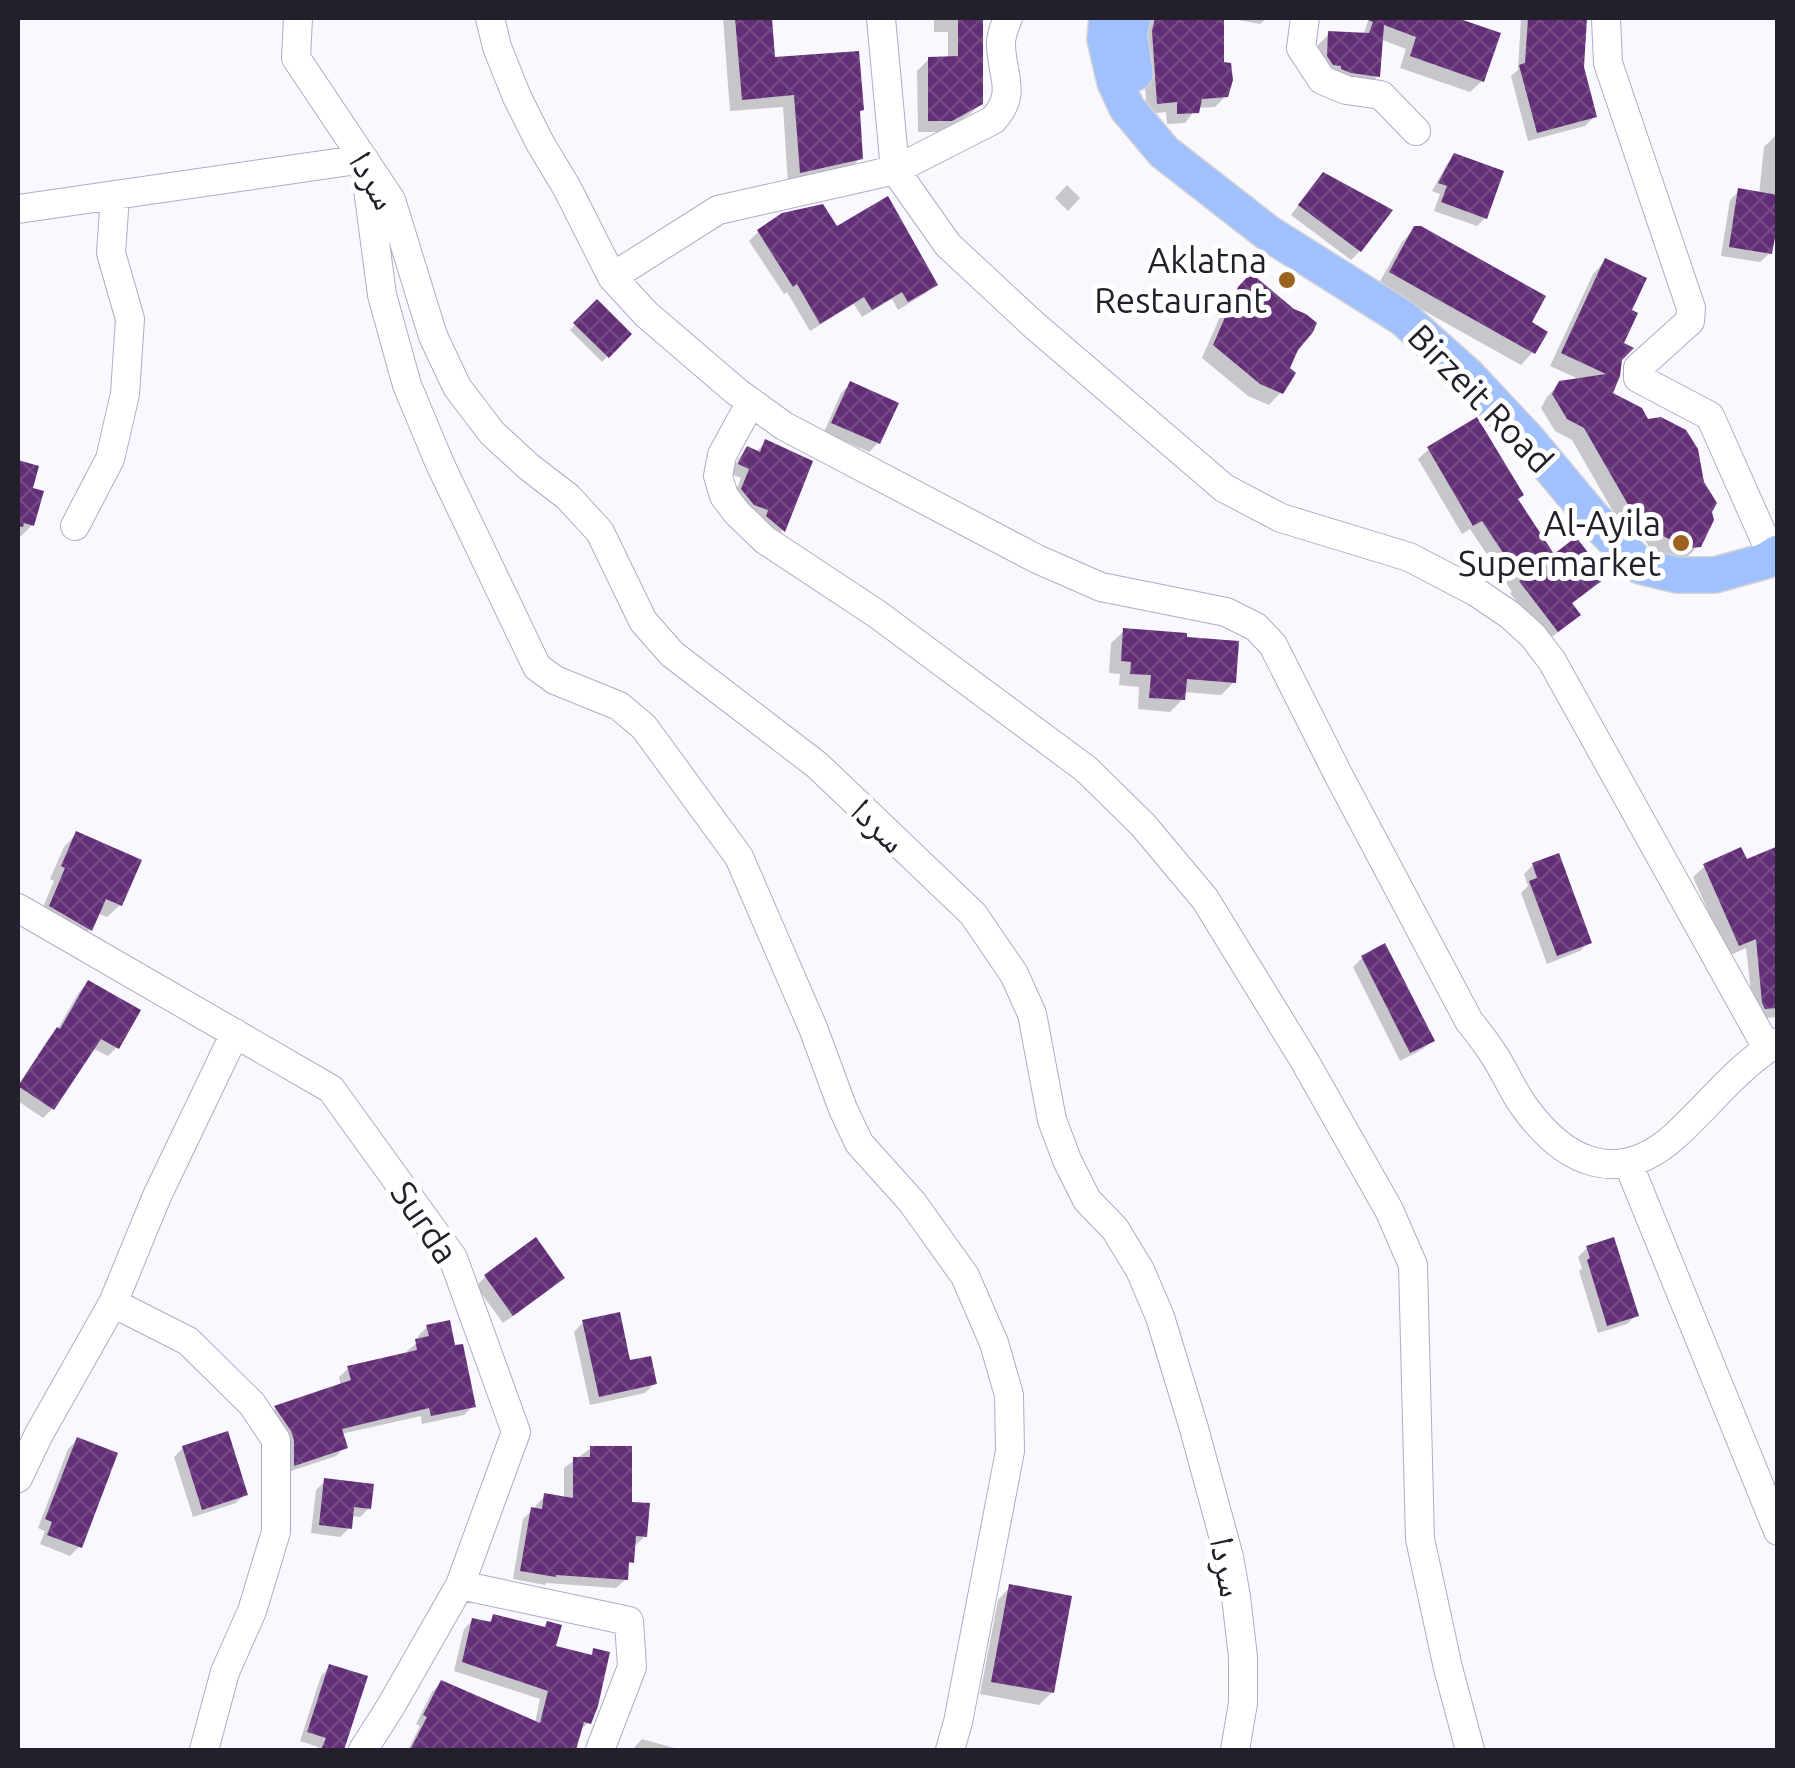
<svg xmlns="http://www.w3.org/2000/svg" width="1795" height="1768" font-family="Ubuntu,'Noto Naskh Arabic',sans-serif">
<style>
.shadow{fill:#0003}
.building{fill:url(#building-cross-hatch)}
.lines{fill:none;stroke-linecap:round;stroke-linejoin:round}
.minor-casing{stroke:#aeacc8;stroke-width:30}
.major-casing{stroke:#d3d2d5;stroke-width:38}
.minor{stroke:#fff;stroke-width:28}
.major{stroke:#a0c1fe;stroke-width:35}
.poi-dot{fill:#9c6220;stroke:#fff;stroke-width:4}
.labels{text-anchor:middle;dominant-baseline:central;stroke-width:10;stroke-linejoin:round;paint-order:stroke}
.street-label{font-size:35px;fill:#21202b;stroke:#fff}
.poi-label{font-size:35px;fill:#21202b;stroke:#fff;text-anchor:end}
</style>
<defs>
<pattern id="building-cross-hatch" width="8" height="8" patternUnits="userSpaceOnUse" patternTransform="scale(2.5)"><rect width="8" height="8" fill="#622e76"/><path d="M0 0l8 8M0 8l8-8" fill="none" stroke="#744a85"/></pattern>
</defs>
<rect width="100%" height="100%" fill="#f9f8fe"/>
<path class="shadow" d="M723 18H770L773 59 857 113 860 158 848 171 788 184 783 107 730 111Z
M934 18H980L981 103 969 115 939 132H918L917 71 929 59H948V32H934Z
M1148 18H1222L1221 64 1226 96 1215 107 1197 108 1185 123 1167 124 1166 112 1147 114 1142 43Z
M1227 18H1267L1260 24Z
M1369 18H1449L1498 35 1482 81 1470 92 1400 68 1406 49 1380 39 1378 76 1366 88 1316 68 1318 45 1329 34 1363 36Z
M1521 18H1585L1582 67 1594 117 1585 126 1528 141 1511 76 1518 70Z
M1777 134 1778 206 1770 253 1760 262 1721 256 1730 200 1739 191 1759 195 1764 147Z
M1455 156 1485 218 1477 226 1434 211 1440 194 1432 191 1447 164Z
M1314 184 1360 251 1351 260 1291 215Z
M1067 185 1080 198 1068 211 1055 198Z
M1415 228 1528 323 1533 352 1521 365 1378 285 1402 242Z
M758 232 935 284 926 293 898 310 892 299 862 317 854 304 810 331 787 292 784 294 749 241Z
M1605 261 1628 312 1620 344V359L1609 395 1647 421 1699 545 1686 558 1674 560 1649 547 1639 530 1618 520 1572 440 1555 431 1541 408 1547 397 1560 383 1581 380 1550 366 1593 274Z
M1238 289 1296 349 1281 392 1269 405 1248 396 1202 358 1226 303Z
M597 303 628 334 602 362 570 330Z
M850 384 878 443 869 452 824 432 841 393Z
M766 442 810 462 782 531 774 539 733 499 741 478 731 474 738 459 747 449 755 453Z
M1429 449 1516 500 1554 558 1593 587 1570 605 1567 625 1547 641 1510 593 1512 592 1470 529 1462 534 1418 459Z
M18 463 36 468 30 489 32 525 20 537H18Z
M1124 631 1184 639 1234 682 1221 695 1183 692V699L1170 712 1138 709 1139 687 1119 685 1120 674 1109 673 1111 643Z
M76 834 120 905 107 917 97 913 90 929 78 942 38 919 54 881 50 879 64 847Z
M1778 858V1017L1754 1019 1746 948 1728 956 1693 877 1705 866Z
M1533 865 1589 942 1580 951 1547 964 1521 893 1528 886 1524 874Z
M1362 958 1432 1040 1423 1049 1400 1061 1353 967Z
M88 983 117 1047 108 1056 92 1048 52 1109 43 1118 18 1101V1086L48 1039 57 1030 79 992Z
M1587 1248 1636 1315 1627 1324 1598 1333 1579 1271 1582 1268 1578 1257Z
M485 1277 553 1287 503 1323 476 1286Z
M583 1322 628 1363 654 1384 645 1393 590 1405 574 1332Z
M427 1327 453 1348 473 1406 464 1415 422 1424 421 1416 341 1434 345 1447 336 1456 285 1473 267 1417 276 1408 341 1386 339 1377 349 1368 408 1354 407 1351 419 1341 418 1336Z
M77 1440 79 1547 70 1556 40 1544 45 1531 38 1528 68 1449Z
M183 1448 245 1494 236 1503 193 1517 174 1457Z
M591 1448 630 1504 645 1536 636 1545H633L631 1562 626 1567V1579L616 1588 546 1583 545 1585 513 1579 523 1519 532 1510H535L536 1505 545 1496 564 1499V1468Z
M325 1481 369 1508 360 1517 351 1516 349 1528 340 1537 311 1533 316 1490Z
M1010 1587 1052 1692 1039 1705 980 1694 998 1600Z
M494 1616 552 1648 588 1657 594 1651 589 1722 579 1731 574 1750H408L420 1726 416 1724 432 1692 441 1683 535 1723 540 1699 454 1671 464 1629 473 1620 487 1624Z
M330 1667 365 1678 341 1750H317L318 1747 300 1741 321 1676Z
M642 1739 678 1749 677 1750H632Z"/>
<path class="building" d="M735 18H772L775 57 859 51 864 110 860 111 863 159 800 173 794 95 742 100Z
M958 18H983V104L952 121H928V57L958 56Z
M1155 18H1224V62L1231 63 1233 80 1228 97 1202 99 1199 113 1177 114V102L1157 104 1152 31Z
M1368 18H1457L1501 33 1484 82 1410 56 1416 37 1384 25 1380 77 1351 73 1341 69V66L1333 65 1327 56 1328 31 1369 33 1373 22 1368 20Z
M1528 18H1587L1584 67 1597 117 1537 133 1519 65 1525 63Z
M1454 153 1504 171 1487 219 1441 202 1447 186 1438 183Z
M1323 172 1393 210 1361 252 1298 205Z
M1738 188 1778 195V221L1772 254 1729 247Z
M888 196 938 285 908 302 902 292 872 310 864 297 820 324 797 284 793 287 757 230 782 213 823 204 837 226Z
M1414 226H1421L1546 296 1532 322 1548 332 1535 354 1389 272Z
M1605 258 1647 278 1632 310 1638 313 1624 343 1634 348 1622 360 1620 376 1613 393 1642 408 1648 419 1661 417 1686 430 1698 449 1704 482 1717 503 1712 512 1714 520 1701 547 1688 548 1661 535 1651 518 1630 508 1584 428 1567 419 1552 394 1559 381 1606 374 1561 353Z
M1251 273 1294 309 1306 314 1317 323 1313 332 1298 350 1290 368 1296 373 1283 394 1260 384 1213 345 1238 287Z
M597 299 632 334 609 358 573 323Z
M850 381 899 403 880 444 831 423Z
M1477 417 1524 495 1518 499 1554 554 1576 537 1607 577 1572 603 1581 615 1558 632 1519 581 1521 580 1482 521 1473 526 1427 447Z
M765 439 813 461 785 532 766 516 768 510 754 505 741 489 749 469 738 464 741 457 747 446 760 452Z
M18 460 39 466 33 488 44 491 34 526 24 523 23 527 18 526Z
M1123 628 1187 633V637L1239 641 1236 683 1187 679 1185 700 1149 698 1151 675 1130 674 1131 662 1121 661Z
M76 831 142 860 122 906 106 899 92 931 49 906 65 868 61 866Z
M1778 846V1008L1765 1009 1762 1003 1756 939 1739 946 1703 864 1741 847 1747 859Z
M1559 853 1592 943 1557 956 1529 881 1537 878 1532 863Z
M1385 943 1435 1041 1410 1053 1361 956Z
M88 980 141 1010 119 1049 101 1039 54 1110 18 1086 57 1027 60 1029Z
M536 1237 565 1278 513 1316 484 1275Z
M1614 1237 1639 1316 1607 1326 1587 1260 1590 1258 1586 1246Z
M620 1312 630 1360 651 1356 657 1384 599 1397 582 1320Z
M450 1320 455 1345 463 1344 476 1407 431 1416 429 1408 342 1429 348 1448 294 1466V1440L291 1431 274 1406 351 1380 347 1366 417 1350 415 1339 429 1336 426 1325Z
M228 1431 248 1495 202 1510 182 1446Z
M77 1437 118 1453 82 1548 47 1535 52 1522 45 1519Z
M590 1446H632V1502L650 1503 647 1537 636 1536 634 1563 629 1562 628 1580 556 1575V1577L520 1571 531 1507 542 1509 544 1493 573 1498V1457H590Z
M324 1478 374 1484 371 1509 354 1507 352 1529 319 1525Z
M1009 1584 1072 1596 1054 1693 991 1682Z
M493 1614 545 1627 547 1621 562 1625 556 1646 592 1655 593 1648 610 1652 598 1706 591 1724 584 1722 576 1750H410L427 1717 423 1715 441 1680 540 1723 548 1691 462 1662 472 1618 491 1622Z
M329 1664 368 1676 344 1750H321L326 1738 307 1732Z"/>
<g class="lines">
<defs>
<path id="minor" d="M298 18 296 58 391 200 433 336 457 387 492 433 529 467 568 497 600 532 643 621 672 654 817 765 973 914 1014 974 1032 1014 1052 1120 1067 1160 1087 1200 1115 1229 1140 1270 1160 1317 1193 1425 1229 1557 1236 1597 1243 1657V1703L1235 1750
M490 18 497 47 517 97 540 143 567 188 612 277 646 314 737 392 784 426 1037 559 1101 587 1226 612 1256 627 1273 645 1340 778 1469 1021C1477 1031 1485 1041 1492 1052 1504 1069 1511 1088 1523 1105 1564 1163 1618 1188 1676 1135 1710 1104 1738 1066 1778 1042
M881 18 895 170 948 245 1034 325 1224 488 1281 518 1409 557 1476 592 1510 615 1533 636 1552 661 1767 1048
M1305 18 1301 48 1322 80 1346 90 1381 95 1416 131
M1606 18 1608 63 1691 308 1690 321 1638 368V378L1710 416 1765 540
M18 209 364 159 382 295 407 385 440 464 537 667 555 680 619 706 644 727 739 857 813 1028 843 1109 859 1143 912 1202 965 1276 994 1343 1009 1395 1010 1451 958 1722 950 1750
M612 277 718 210 895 170 993 120C1019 92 1000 74 1001 41 1002 34 1005 25 1008 18
M751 402 722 455 718 476 724 496 737 513 765 540 877 614 1086 769 1143 825 1205 899 1304 1060 1389 1210 1413 1265 1420 1539 1448 1668 1470 1750
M75 526 110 459 125 394 130 319 111 253 115 196
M18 908 331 1089 453 1258 516 1432 460 1585 391 1706 363 1750
M1628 1163 1778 1531
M113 1303 188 1341 252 1404 276 1440V1532L252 1611 225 1672 204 1750
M18 1478 39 1434 113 1303 157 1196 235 1033
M460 1585 629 1621 632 1667 600 1750"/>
<path id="major" d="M1107 18 1105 39 1115 82 1127 108 1164 152 1268 233 1403 318 1467 375 1527 439 1592 517 1640 566 1677 575H1715L1765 561 1778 553
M1133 18 1129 33 1135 73"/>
</defs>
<use href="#minor" class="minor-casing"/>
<use href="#major" class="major-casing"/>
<use href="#minor" class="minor"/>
<use href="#major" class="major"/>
</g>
<g class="poi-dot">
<circle cx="1287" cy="280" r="10"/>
<circle cx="1681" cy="543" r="10"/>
</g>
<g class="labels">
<g class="street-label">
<text transform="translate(374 180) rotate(60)">سردا</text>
<text transform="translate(1481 398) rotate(46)">Birzeit Road</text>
<text transform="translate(879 825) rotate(44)">سردا</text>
<text transform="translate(425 1222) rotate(56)">Surda</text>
<text transform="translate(1228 1567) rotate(79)">سردا</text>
</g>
<g class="poi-label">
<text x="1267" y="260">Aklatna<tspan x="1267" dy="40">Restaurant</tspan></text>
<text x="1661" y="523">Al-Ayila<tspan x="1661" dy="40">Supermarket</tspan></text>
</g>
</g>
<rect width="1795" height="1768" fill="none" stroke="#21202b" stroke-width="40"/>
</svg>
